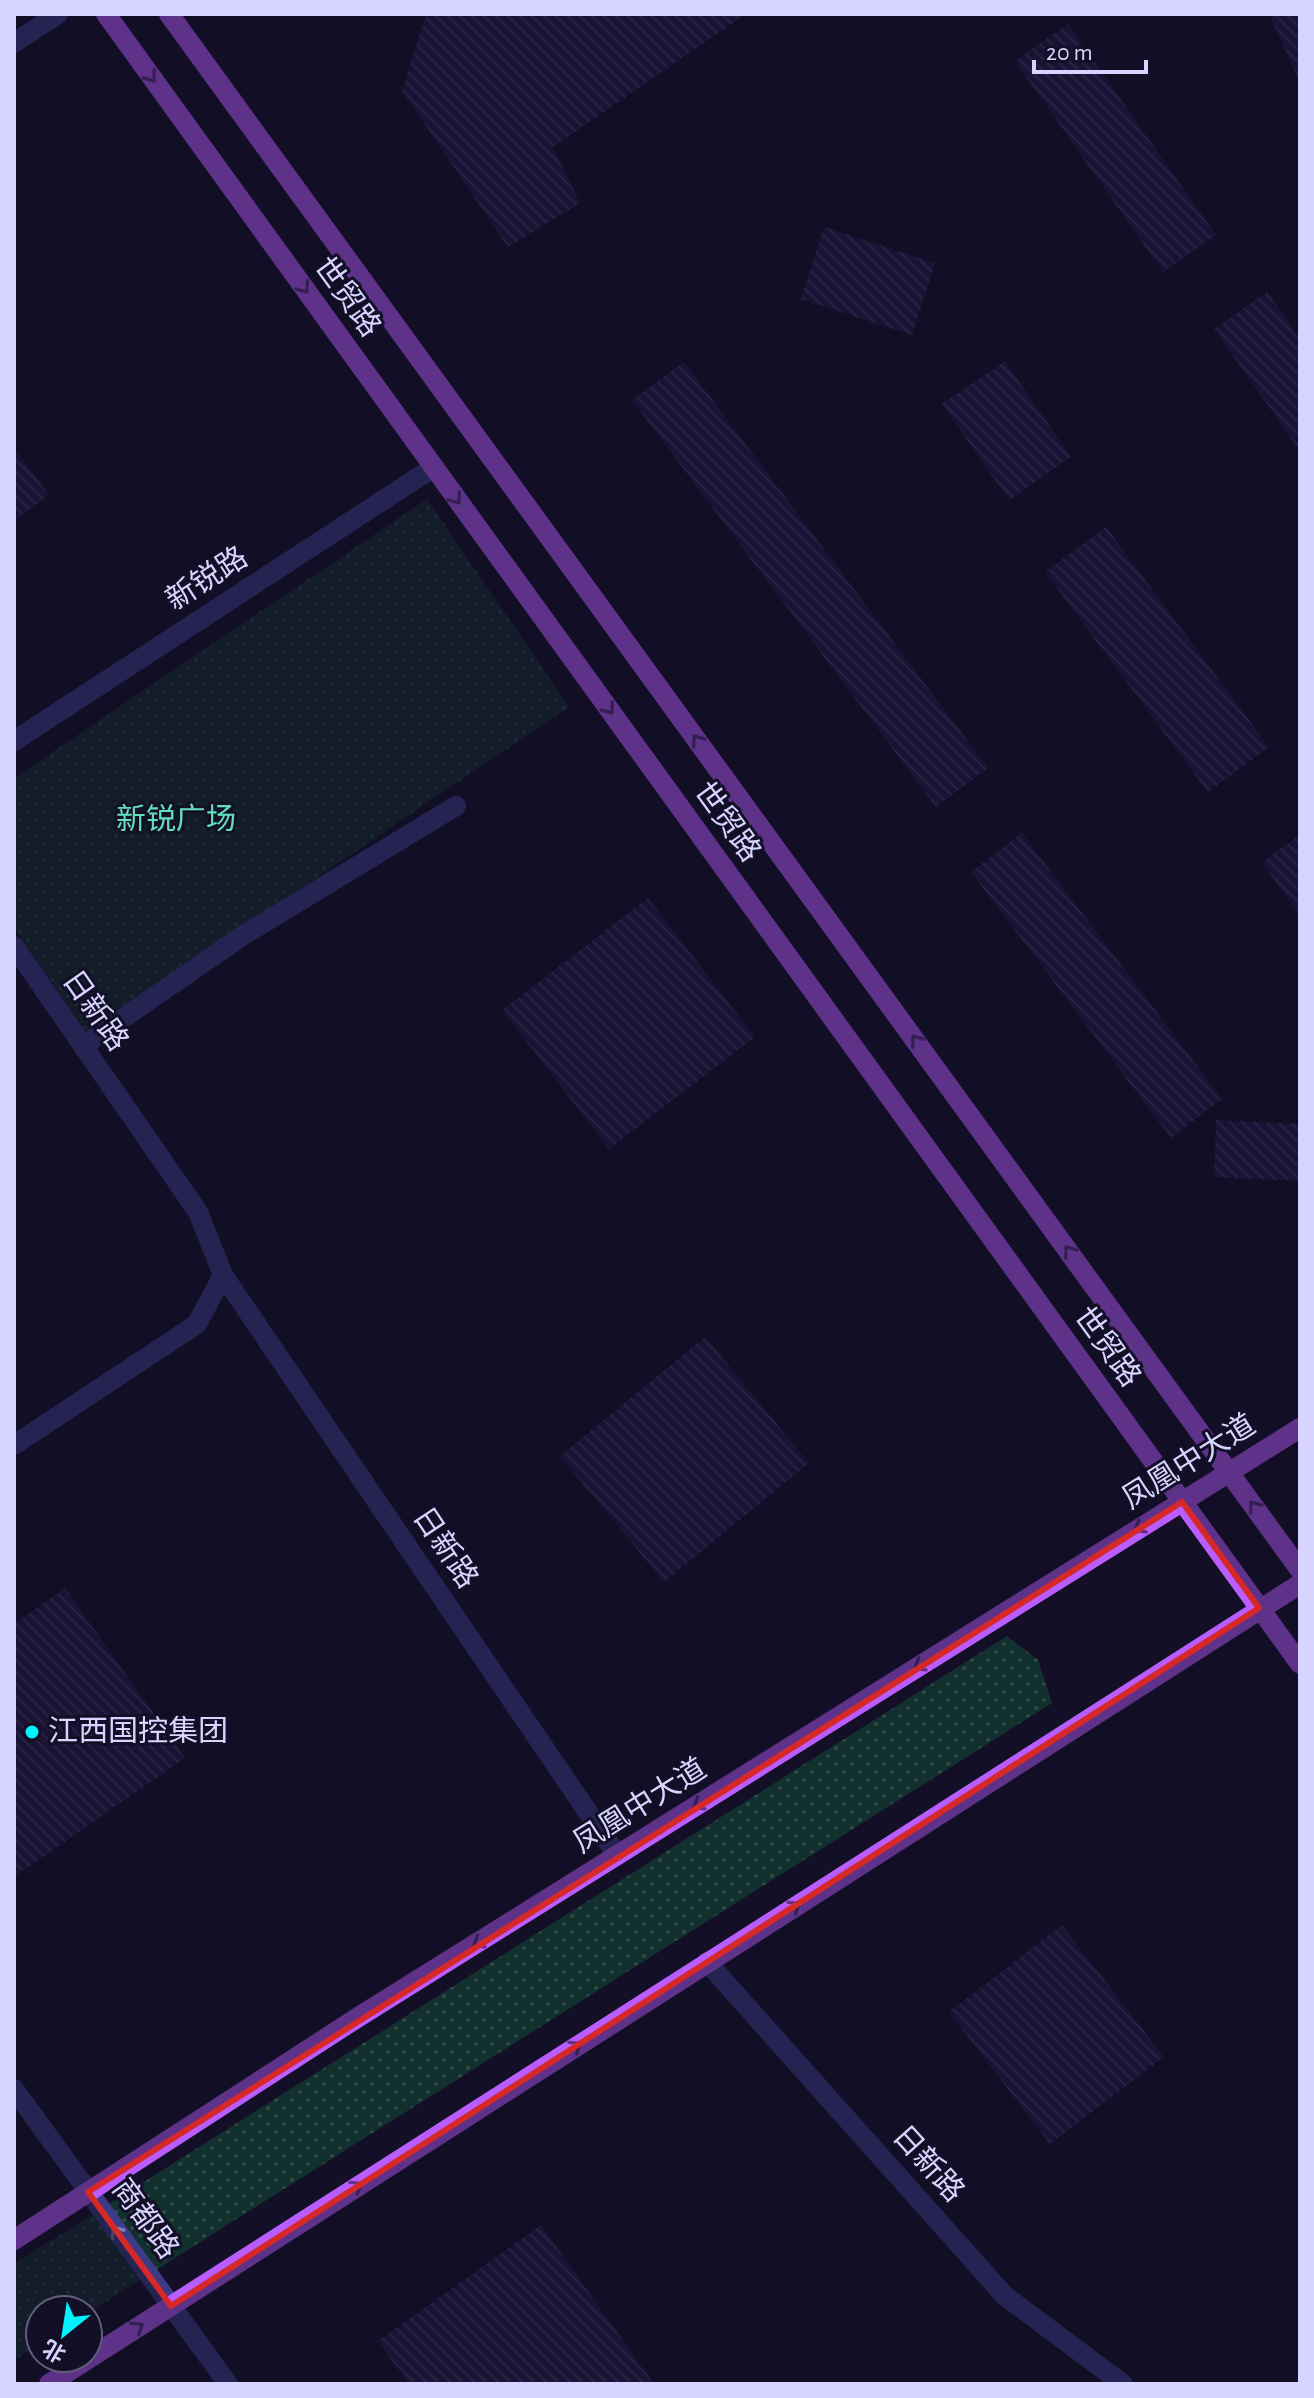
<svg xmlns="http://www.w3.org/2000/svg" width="1314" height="2398" font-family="'Alegreya Sans','Noto Sans SC',sans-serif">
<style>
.park{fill:url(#park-dots)}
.building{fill:url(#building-back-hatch)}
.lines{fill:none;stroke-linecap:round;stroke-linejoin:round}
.minor{stroke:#3b3c85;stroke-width:20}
.major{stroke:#b95dfe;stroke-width:20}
.oneway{stroke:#5d3287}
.oneway2{stroke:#8181bc}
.marked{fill:none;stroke:#d62828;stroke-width:6;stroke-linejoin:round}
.poi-dot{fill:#03f1fd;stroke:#120f26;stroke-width:3}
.labels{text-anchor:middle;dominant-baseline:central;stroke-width:6;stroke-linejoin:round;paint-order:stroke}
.street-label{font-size:30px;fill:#d7d5ff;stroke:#120f26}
.park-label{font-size:30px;fill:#60dfb9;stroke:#120f26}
.poi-label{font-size:30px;fill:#d7d5ff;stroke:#120f26;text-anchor:start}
</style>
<defs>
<pattern id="park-dots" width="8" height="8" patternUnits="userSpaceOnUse" patternTransform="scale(2)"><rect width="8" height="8" fill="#12302d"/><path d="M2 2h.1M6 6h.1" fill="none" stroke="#344d4c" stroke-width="1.8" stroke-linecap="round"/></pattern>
<pattern id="building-back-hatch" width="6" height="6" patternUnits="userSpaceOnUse" patternTransform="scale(2)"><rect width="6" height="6" fill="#221b47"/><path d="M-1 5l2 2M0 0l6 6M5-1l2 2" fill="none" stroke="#413b63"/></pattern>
</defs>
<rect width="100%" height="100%" fill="#120f26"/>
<path class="park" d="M427 499 569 707 87 1033 14 927V778Z
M1007 1636 1038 1660 1052 1703 88 2313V2310H40V2343L14 2360V2264Z"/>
<path class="building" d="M426 14H746L553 147 580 203 508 247 402 91Z
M1269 14H1300V83Z
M1068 24 1216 235 1163 272 1015 61Z
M824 227 935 263 912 335 801 299Z
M1267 292 1300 338V451L1214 329Z
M1005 361 1071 457 1009 500 942 404Z
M684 362 988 768 936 807 632 400Z
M14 448 49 495 14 521Z
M1106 527 1269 747 1208 792 1045 572Z
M1022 833 1222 1099 1171 1138 971 872Z
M1300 835V917L1262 862Z
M648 898 755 1037 609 1149 502 1010Z
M1216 1120 1300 1124V1181L1214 1177Z
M705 1337 809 1463 664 1582 560 1456Z
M65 1588 185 1758 14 1877V1624Z
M1062 1925 1164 2057 1050 2144 949 2012Z
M541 2225 654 2384H409L378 2341Z"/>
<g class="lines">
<path class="minor" d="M14 43 58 14
M14 741 434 467
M14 946 198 1212 223 1275 197 1324 14 1445
M83 1046 242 936 456 806
M223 1275 617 1855
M707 1962 1005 2296 1123 2384
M14 2089 228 2384"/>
<path class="major" d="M106 14 1300 1664
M169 14 1300 1570
M14 2240 360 2016 1300 1428
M49 2384 1300 1584"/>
</g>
<defs><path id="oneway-chevron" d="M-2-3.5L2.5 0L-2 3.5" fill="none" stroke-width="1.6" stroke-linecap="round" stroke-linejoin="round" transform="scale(2)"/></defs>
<g class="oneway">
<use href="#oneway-chevron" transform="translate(151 77) rotate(54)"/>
<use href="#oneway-chevron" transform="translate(304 288) rotate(54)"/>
<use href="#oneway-chevron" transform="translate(456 499) rotate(54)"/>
<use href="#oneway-chevron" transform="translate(609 709) rotate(54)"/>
<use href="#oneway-chevron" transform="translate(697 740) rotate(-126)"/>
<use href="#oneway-chevron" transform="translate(916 1040) rotate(-126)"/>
<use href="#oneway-chevron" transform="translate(1069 1251) rotate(-126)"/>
<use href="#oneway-chevron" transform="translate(1254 1506) rotate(-126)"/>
<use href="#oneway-chevron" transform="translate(1139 1528) rotate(149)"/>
<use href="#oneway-chevron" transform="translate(919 1666) rotate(148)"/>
<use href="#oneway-chevron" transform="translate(698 1805) rotate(148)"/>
<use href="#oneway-chevron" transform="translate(795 1906) rotate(-33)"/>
<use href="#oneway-chevron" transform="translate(478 1943) rotate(148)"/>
<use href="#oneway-chevron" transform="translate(576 2046) rotate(-33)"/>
<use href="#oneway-chevron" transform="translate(357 2186) rotate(-33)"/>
<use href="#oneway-chevron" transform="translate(138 2327) rotate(-33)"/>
</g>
<use class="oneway2" href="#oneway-chevron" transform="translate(116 2231) rotate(-126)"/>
<path d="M0 0H1314V2398H0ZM1182 1502 1259 1608 171 2306 88 2192Z" fill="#120f26" fill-opacity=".55" fill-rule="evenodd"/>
<path class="marked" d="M1182 1502 1259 1608 171 2306 88 2192Z"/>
<circle class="poi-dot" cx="32" cy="1732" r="8"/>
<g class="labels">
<g class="street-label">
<text transform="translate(347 297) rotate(54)">世贸路</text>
<text transform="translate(207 579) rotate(-33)">新锐路</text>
<text transform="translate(727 822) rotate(54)">世贸路</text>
<text transform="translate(95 1011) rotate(55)">日新路</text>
<text transform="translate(1107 1347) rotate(54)">世贸路</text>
<text transform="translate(1189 1462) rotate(-32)">凤凰中大道</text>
<text transform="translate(445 1548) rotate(56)">日新路</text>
<text transform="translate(640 1806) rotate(-32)">凤凰中大道</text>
<text transform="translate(928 2164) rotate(48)">日新路</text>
<text transform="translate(145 2219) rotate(54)">商都路</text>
</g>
<g class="park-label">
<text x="176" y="820">新锐广场</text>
</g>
<g class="poi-label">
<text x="48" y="1732">江西国控集团</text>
</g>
</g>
<rect width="1314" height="2398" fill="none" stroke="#d7d5ff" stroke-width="32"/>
<g transform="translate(64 2334) rotate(210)"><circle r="38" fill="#120f26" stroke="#615e7d" stroke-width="2"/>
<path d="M0-6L14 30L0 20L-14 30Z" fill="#03f1fd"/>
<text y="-12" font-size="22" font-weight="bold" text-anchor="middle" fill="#d7d5ff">北</text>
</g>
<path d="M1034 60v12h112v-12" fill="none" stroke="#d7d5ff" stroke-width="4"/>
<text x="1046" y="60" font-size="24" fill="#d7d5ff" stroke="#120f26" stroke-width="6" paint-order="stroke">20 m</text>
</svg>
